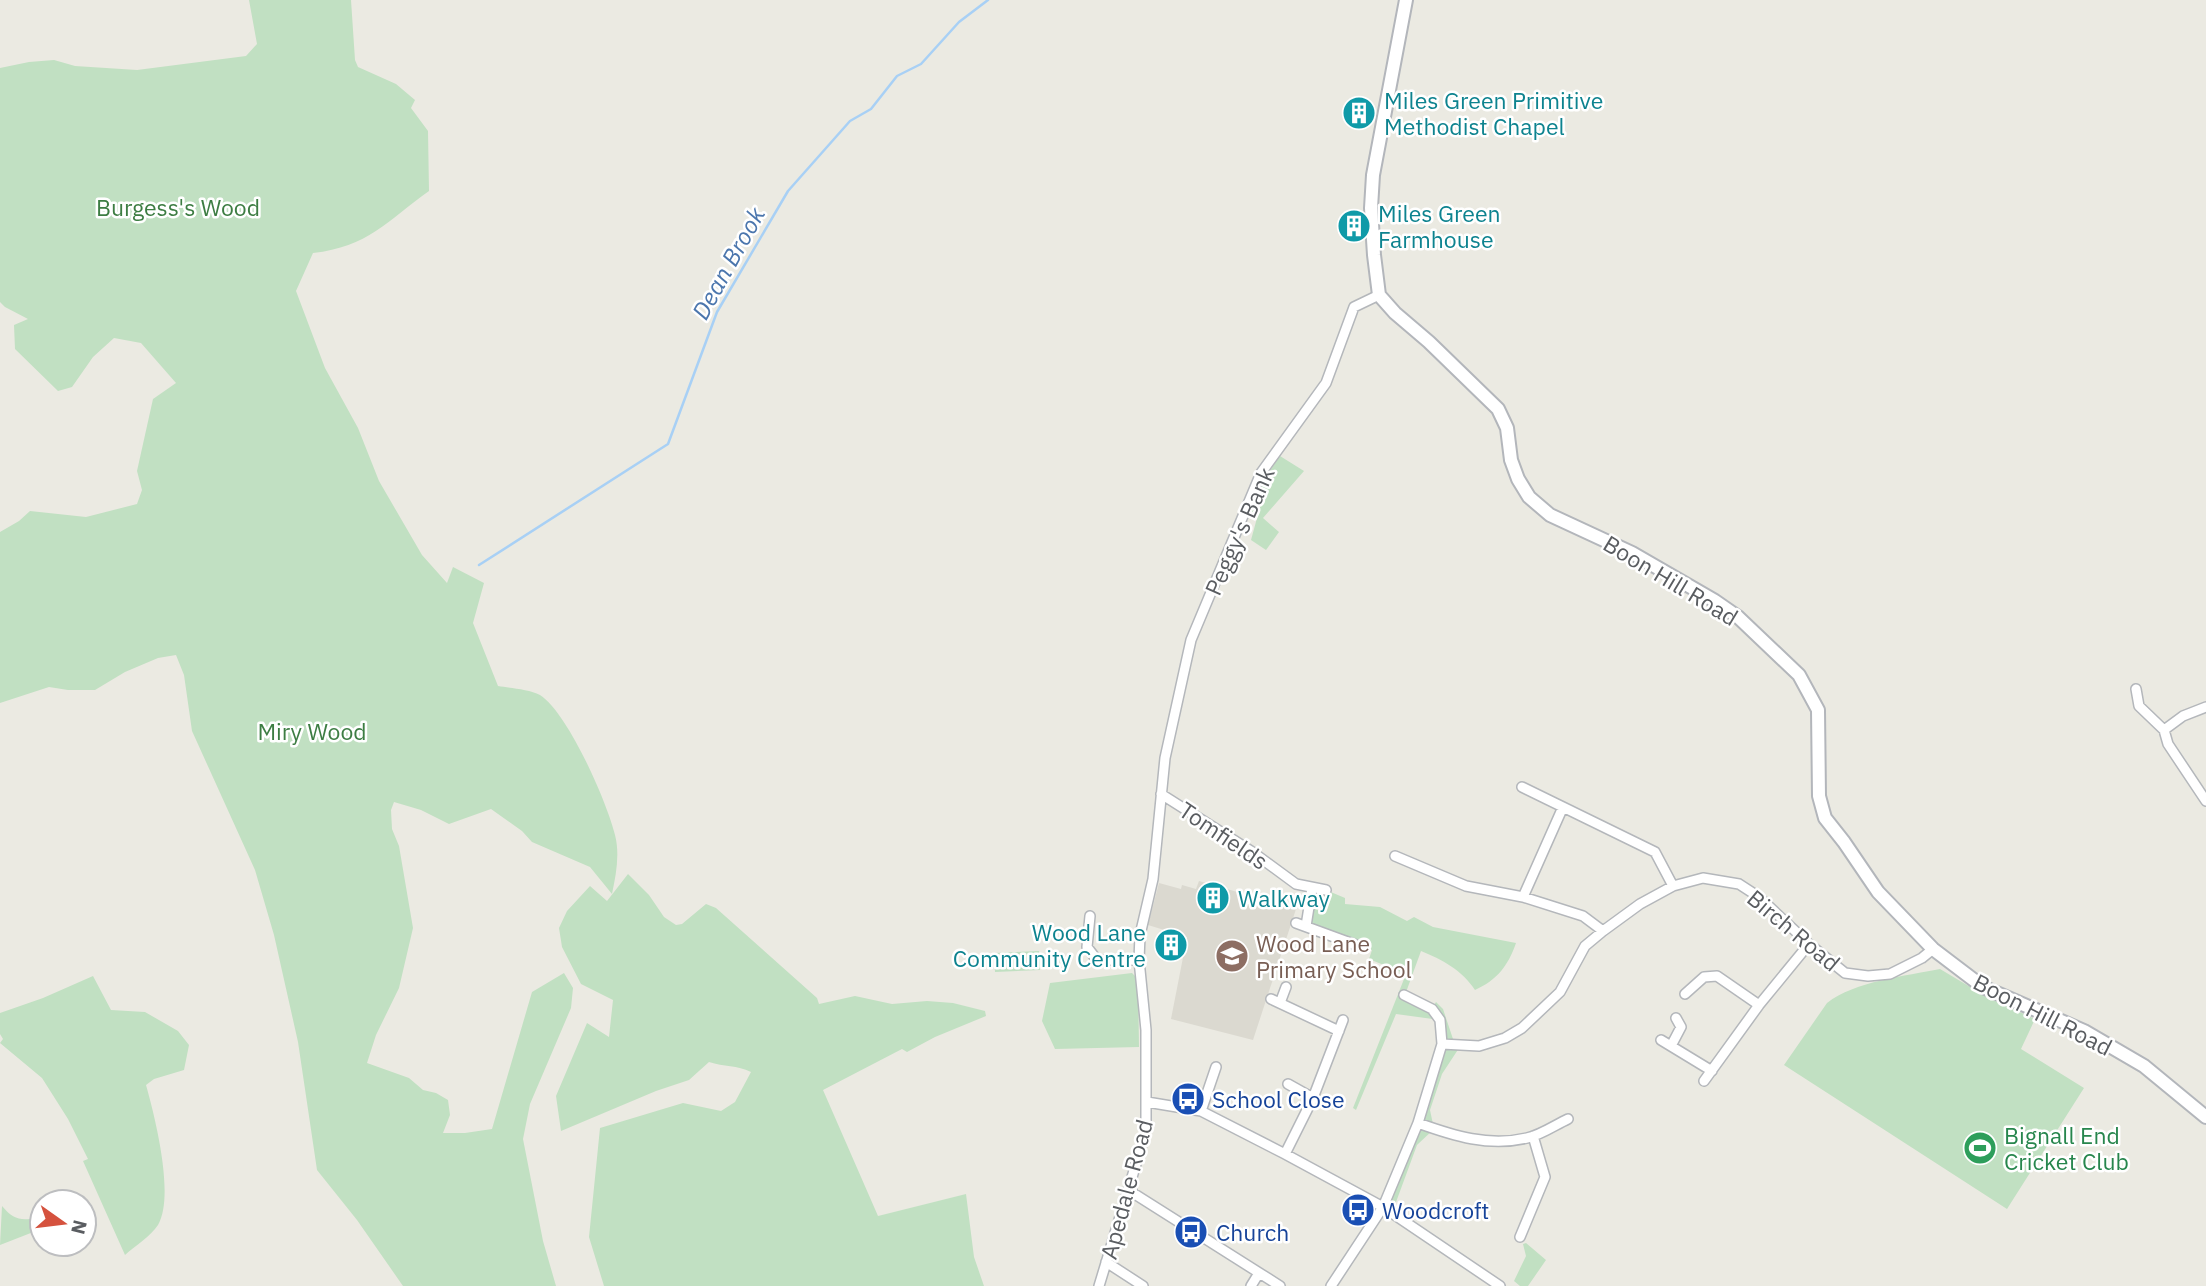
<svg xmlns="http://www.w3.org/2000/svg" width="2206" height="1286" font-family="'IBM Plex Sans',sans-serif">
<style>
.education{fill:#dbd9d0}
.green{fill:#c1e0c2}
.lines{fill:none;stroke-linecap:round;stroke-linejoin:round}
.stream{stroke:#a8d0f5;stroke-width:2.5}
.street-casing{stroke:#b4b7bb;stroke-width:12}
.secondary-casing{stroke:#b3b6bb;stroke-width:16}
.street{stroke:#fff;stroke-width:9}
.secondary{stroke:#fff;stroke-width:12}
.labels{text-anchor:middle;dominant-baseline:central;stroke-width:5;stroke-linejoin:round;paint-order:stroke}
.culture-label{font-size:23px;fill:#0d838f;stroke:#fff;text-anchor:start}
.park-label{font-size:23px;fill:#3d7d43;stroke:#fff}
.street-label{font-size:23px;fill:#5a5d61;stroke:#fff}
.education-label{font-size:23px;fill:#785e54;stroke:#fff;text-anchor:start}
.transit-label{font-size:23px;fill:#164399;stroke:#fff;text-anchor:start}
.leisure-label{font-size:23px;fill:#27864d;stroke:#fff;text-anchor:start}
.water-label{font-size:24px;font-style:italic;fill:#4b76ad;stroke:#fff}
</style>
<rect width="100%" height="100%" fill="#ebeae2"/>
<path class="education" d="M1199 881 1296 909 1253 1040 1171 1019 1187 937 1148 925 1159 883 1181 889 1182 885 1196 889Z"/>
<path class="green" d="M249 0H351L355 60 358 67 396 84 415 100 411 108 428 131 429 191C387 221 368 247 313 253L296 291 325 368 358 428 379 481 422 555 447 583 453 567 484 583 473 623 498 686C510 688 529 689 540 695 568 713 607 802 615 835 620 854 616 875 612 894L590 867 532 842 522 831 491 809 449 824 421 810 394 802 391 810 392 829 399 846 413 928 399 988 376 1035 367 1063 409 1078 423 1090 436 1093 448 1100 450 1115 443 1133H465L492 1129 532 992 564 973 573 988 571 1008 530 1104 523 1139 543 1241 556 1286H403L357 1220 317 1170 298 1042 274 935 255 870 192 731 184 675 176 655 158 658 125 672 95 690H68L49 687 0 703V532L19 521 30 511 86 517 137 504 142 490 137 471 153 399 176 383 141 343 114 338 93 357 72 387 58 391 15 349 14 325 28 319 5 307 0 302V68L29 62 54 60 75 66 137 70 246 56 257 44Z
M1280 456 1304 471 1263 518 1279 532 1266 550 1251 540 1257 518 1250 515 1258 488Z
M628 874 649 895 664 917 676 925 682 924 706 904 716 908 817 998 819 1004 855 996 892 1004 927 1001 953 1003 985 1011 986 1016 935 1037 907 1052 902 1049 823 1090 878 1216 966 1194 974 1257 984 1286H604L589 1237 600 1128 683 1103 721 1111 735 1102 751 1072C737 1065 724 1067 709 1062L689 1080 656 1091 561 1131 556 1096 587 1023 609 1037 613 1000 581 984 562 947 559 928 567 911 590 886 607 901Z
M1312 888 1326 890 1345 898V904L1380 907 1407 921 1414 917 1433 927 1516 943C1508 966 1497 980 1475 990 1462 970 1443 960 1421 951L1405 995 1432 1009 1436 1002 1443 1009 1455 1045H1461L1442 1074 1430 1110 1434 1129 1417 1145 1392 1213 1383 1207 1442 1044 1440 1020 1396 1014 1356 1110 1353 1108 1406 974 1369 959 1372 950 1306 926Z
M1039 951 1040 970 995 972 994 953Z
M1940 969 1987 997 2035 1019 2021 1049 2084 1088 2007 1209 1784 1065 1827 1003C1855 981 1906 976 1940 969Z
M1132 973 1138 979 1139 1047 1055 1049 1042 1021 1050 983Z
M93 976 111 1010 145 1012 178 1031 189 1045 184 1070 154 1079 146 1085C155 1117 175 1196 158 1225 151 1236 135 1246 125 1255L83 1161 88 1159 68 1119 42 1078 0 1043 3 1039 0 1034V1013L43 998Z
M2 1206C13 1219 20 1221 36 1218L41 1229 0 1245Z
M1526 1243 1546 1260 1528 1286H1520L1514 1281 1526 1256 1523 1244Z"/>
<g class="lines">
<path class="stream" d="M479 565 668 444 717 312 788 191 850 121 871 109 897 76 921 64 959 22 988 0"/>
<defs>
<path id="street" d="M2136 689 2139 706 2164 730
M2206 707 2183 716 2164 730 2168 744 2206 801
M1522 787 1655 852 1673 886
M1161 794 1251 851 1296 884 1326 890
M1395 856 1466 886 1523 897 1583 916 1603 931
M1523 897 1563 807
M1090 916 1087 947 1097 960H1139
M1296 923 1356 945
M1306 926 1312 888
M1685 994 1704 977 1717 976 1759 1005
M1271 999 1339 1031
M1280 1003 1286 987
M1661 1040 1712 1071
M1442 1044 1479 1046 1505 1038 1522 1028 1560 992 1585 946 1603 931 1640 904 1673 886 1703 878 1739 884 1759 897 1809 944 1845 973 1868 976 1890 974 1922 958 1933 949
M1671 1046 1681 1027 1676 1018
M1704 1081 1759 1005 1809 944
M1288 1084 1313 1098
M1147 1102 1201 1111 1285 1154 1383 1207 1500 1286
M1201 1111 1216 1067
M1418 1123C1454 1136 1489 1147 1527 1138 1541 1135 1555 1125 1568 1119
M1285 1154 1313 1098 1343 1020
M1130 1185 1133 1193 1280 1286
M1520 1237 1545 1177 1533 1136
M1106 1262 1143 1286
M1099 1286 1146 1131V1030L1139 960 1140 935 1153 879 1165 758 1191 640 1261 473 1326 383 1354 307 1379 295
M1251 1286 1259 1273
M1331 1286 1383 1207 1418 1123 1442 1044 1440 1020 1432 1009 1404 995"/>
<path id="secondary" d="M1406 0 1373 175 1371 208 1374 255 1379 295 1395 313 1429 342 1498 409 1507 428 1511 460 1518 479 1529 497 1550 515 1632 553 1715 601 1738 617 1799 675 1818 710 1819 796 1825 818 1844 842 1878 892 1933 949 1983 987 2084 1031 2144 1066 2206 1117"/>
</defs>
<use href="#street" class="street-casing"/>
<use href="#secondary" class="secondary-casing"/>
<use href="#street" class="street"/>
<use href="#secondary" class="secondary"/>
</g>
<defs>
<symbol id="building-disc" viewBox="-11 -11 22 22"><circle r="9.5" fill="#0f9aa8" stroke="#fff"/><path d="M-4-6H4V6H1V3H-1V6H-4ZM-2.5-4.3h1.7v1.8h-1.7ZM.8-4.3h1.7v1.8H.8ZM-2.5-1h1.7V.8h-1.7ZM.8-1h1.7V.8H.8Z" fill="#fff"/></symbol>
<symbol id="school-disc" viewBox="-11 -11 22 22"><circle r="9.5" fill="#8d6e63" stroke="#fff"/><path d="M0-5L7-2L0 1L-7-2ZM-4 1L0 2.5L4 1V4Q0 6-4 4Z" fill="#fff"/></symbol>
<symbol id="bus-disc" viewBox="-11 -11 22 22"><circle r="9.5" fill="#1a4fb4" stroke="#fff"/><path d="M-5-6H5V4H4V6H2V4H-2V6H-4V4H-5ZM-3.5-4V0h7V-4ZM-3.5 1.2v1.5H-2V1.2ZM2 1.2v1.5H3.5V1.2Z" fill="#fff"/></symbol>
<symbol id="stadium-disc" viewBox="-11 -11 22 22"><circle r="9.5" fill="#2e9e5b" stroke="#fff"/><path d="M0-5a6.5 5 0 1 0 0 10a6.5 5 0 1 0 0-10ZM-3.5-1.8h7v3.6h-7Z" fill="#fff"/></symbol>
</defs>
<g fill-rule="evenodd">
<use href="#building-disc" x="1340" y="94" width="38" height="38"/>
<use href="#building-disc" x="1335" y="207" width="38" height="38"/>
<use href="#building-disc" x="1194" y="879" width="38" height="38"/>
<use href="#building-disc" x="1152" y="926" width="38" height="38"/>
<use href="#school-disc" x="1213" y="937" width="38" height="38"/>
<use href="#bus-disc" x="1169" y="1080" width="38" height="38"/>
<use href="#stadium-disc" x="1961" y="1129" width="38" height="38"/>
<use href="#bus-disc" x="1339" y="1191" width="38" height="38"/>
<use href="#bus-disc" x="1172" y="1213" width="38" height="38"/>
</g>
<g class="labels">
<g class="culture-label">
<text x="1384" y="100">Miles Green Primitive<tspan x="1384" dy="26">Methodist Chapel</tspan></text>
<text x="1378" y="213">Miles Green<tspan x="1378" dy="26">Farmhouse</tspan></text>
<text x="1238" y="898">Walkway</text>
<text x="1146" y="932" text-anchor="end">Wood Lane<tspan x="1146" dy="26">Community Centre</tspan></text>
</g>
<g class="park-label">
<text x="178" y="207">Burgess's Wood</text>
<text x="312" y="731">Miry Wood</text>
</g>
<g class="street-label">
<text transform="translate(1239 531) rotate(-66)">Peggy's Bank</text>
<text transform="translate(1671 580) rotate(31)">Boon Hill Road</text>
<text transform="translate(1224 835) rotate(34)">Tomfields</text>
<text transform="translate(1794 930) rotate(40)">Birch Road</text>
<text transform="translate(2043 1014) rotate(27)">Boon Hill Road</text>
<text transform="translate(1126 1189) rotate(-75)">Apedale Road</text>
</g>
<g class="education-label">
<text x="1256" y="943">Wood Lane<tspan x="1256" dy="26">Primary School</tspan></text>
</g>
<g class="transit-label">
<text x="1212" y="1099">School Close</text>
<text x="1382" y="1210">Woodcroft</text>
<text x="1216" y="1232">Church</text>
</g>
<g class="leisure-label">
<text x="2004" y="1135">Bignall End<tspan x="2004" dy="26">Cricket Club</tspan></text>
</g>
<g class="water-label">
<text transform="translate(728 263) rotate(-61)">Dean Brook</text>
</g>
</g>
<g transform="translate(63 1223) rotate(104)"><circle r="33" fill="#ffffff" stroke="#bdbec0" stroke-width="2"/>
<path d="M0-5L12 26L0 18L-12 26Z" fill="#d5523e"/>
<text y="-10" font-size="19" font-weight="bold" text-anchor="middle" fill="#5a5d61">N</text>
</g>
</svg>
